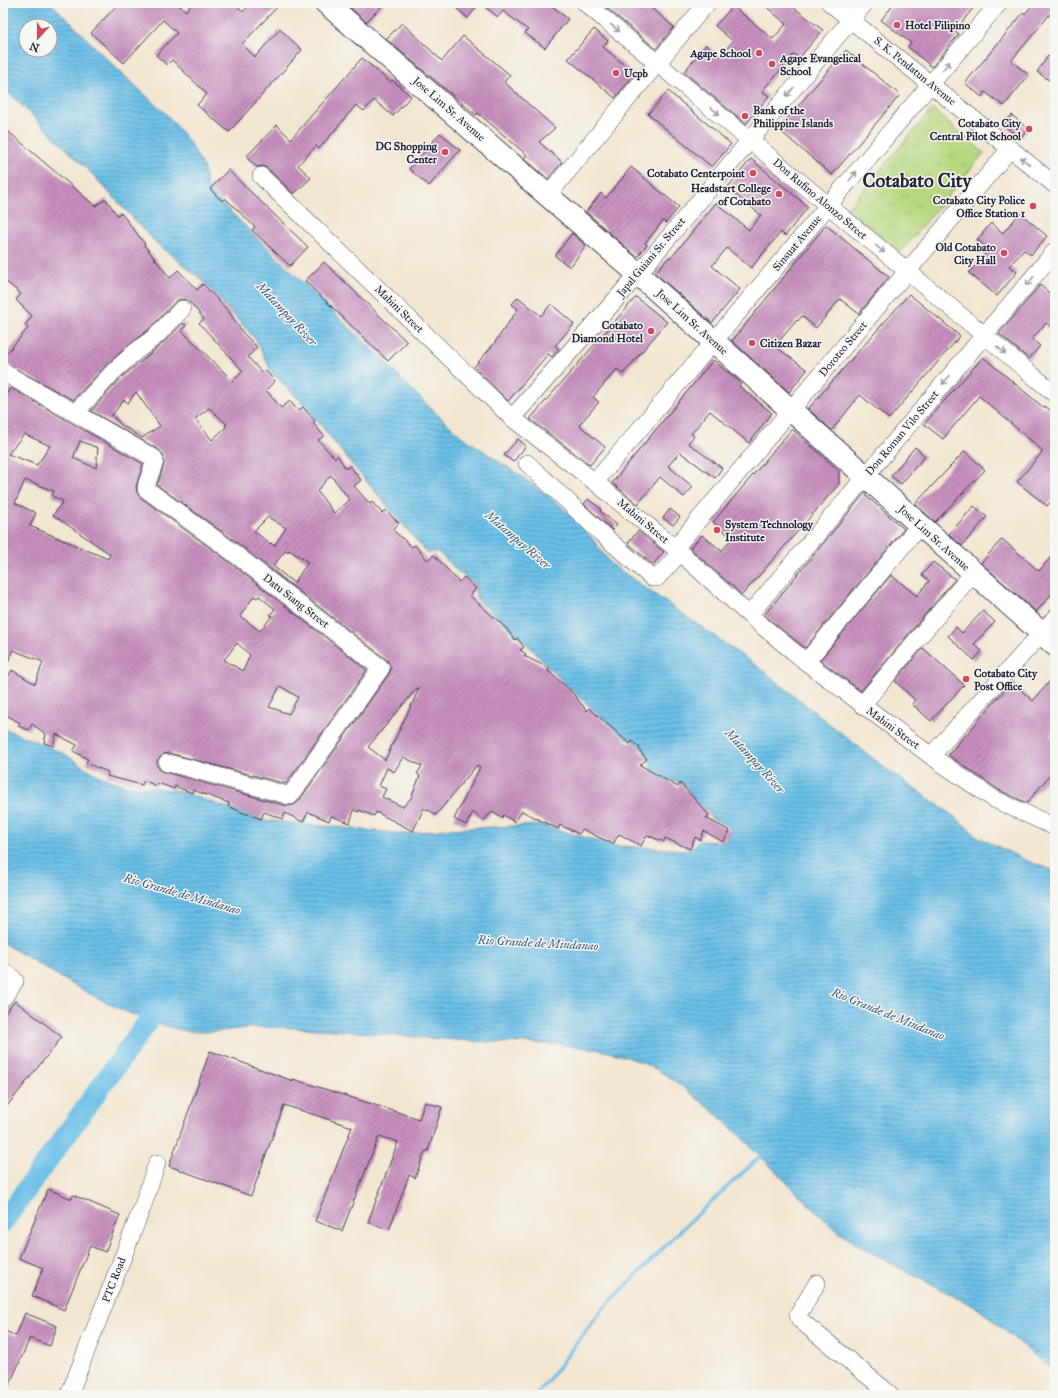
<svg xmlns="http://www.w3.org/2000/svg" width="1058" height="1398" font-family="'IM FELL Great Primer',serif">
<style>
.grass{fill:url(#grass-tufts);stroke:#6d7d5d}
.water{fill:url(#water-rules);stroke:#477192;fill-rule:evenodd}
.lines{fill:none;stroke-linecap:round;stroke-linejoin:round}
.stream{stroke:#6cc0e8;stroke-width:3.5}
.river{stroke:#6cc0e8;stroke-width:21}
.building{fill:url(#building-hatch);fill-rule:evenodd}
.minor-casing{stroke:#413f52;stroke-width:18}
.major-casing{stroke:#413f52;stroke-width:24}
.minor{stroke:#fff;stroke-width:17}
.major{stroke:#fff;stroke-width:22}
.oneway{stroke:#9c9ca7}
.poi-dot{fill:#d1495b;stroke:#f6f6f2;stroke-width:1.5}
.labels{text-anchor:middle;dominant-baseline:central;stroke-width:3;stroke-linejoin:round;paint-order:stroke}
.poi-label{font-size:11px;font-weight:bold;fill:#22223b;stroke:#f6f6f2;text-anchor:end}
.street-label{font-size:11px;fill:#22223b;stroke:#f6f6f2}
.water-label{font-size:12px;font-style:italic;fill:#3c5978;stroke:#f6f6f2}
.town-label{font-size:19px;font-weight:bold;fill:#22223b;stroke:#f6f6f2}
</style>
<defs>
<pattern id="grass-tufts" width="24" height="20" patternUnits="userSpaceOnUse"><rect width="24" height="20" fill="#b8d87f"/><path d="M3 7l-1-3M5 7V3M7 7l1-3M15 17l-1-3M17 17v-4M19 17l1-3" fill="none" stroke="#9eb96f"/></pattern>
<pattern id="water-rules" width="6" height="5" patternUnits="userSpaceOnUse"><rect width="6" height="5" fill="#6cc0e8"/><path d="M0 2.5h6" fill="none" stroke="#589cbd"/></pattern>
<pattern id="building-hatch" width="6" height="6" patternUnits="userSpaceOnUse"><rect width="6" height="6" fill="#c790be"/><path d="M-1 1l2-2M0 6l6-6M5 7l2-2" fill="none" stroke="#a1759c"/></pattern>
</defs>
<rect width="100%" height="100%" fill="#f6f6f2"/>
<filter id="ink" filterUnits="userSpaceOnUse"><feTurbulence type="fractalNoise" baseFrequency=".025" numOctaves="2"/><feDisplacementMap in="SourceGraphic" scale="8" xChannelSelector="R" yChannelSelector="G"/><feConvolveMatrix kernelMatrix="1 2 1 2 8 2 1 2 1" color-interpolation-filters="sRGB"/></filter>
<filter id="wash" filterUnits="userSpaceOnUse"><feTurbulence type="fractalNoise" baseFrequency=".012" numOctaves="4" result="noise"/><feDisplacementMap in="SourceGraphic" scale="16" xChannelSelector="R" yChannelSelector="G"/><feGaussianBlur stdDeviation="0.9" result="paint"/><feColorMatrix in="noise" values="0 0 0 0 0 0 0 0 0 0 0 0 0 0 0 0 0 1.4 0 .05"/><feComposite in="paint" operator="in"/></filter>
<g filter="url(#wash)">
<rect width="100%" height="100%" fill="#f2e6d1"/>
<path class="grass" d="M932 109 984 153 900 253 847 209Z"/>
<path class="water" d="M3 3H51L115 67 168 116 189 142 204 168 207 187 217 199 394 371 426 404 461 436 527 480 564 509 591 537 611 564 757 666 886 769 955 817 978 837 1027 861 1055 871V1369L1035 1356 979 1309 892 1264 856 1244 840 1233C794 1193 755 1147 709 1108 691 1093 673 1078 652 1067 593 1038 520 1045 456 1040 394 1036 332 1028 270 1027 241 1026 211 1036 182 1030 116 1016 61 976 3 943V728L63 753 99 776 112 781 129 786 172 790 188 794 261 820 405 834 447 829 540 825 616 846 689 850 700 841 725 842 731 832 729 827 711 818 709 812 694 799 687 787 679 782 662 779 654 774 650 762 640 746 633 740 624 737 562 681 527 644 477 599 476 596V585L455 569 438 552H426L350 462 303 403 272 373 256 340 202 280 155 242 93 175 3 87ZM26 26H50V50H26Z"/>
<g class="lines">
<path class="stream" d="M537 1395 602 1310 682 1229 764 1153"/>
<path class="river" d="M3 1222 167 995"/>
</g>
<g id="blocks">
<path class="building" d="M119 3H176L186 11 193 3H234L243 12 251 3H281L242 44 255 57 280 29 302 50 229 132 197 105 207 94 172 60 167 65 156 55 177 33 163 20 124 63 91 33Z
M345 3H385L366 22Z
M450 3H548L568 19 545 48 525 33 528 30 503 11 498 17 480 3 468 18Z
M601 3H645L674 27 656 49Z
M762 3H797L793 7 823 30 799 58 794 54 762 91 769 96 746 124 684 72 706 45 720 56 733 41 715 26 733 6 773 39 786 24Z
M895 3H977L955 31 959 34 932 67 908 47 911 43 881 20Z
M1034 3H1055V8L1011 61 1029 75 1004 106 985 92 982 97 965 83 1024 12 1025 14Z
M402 23 442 61 463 36 510 75 504 82 555 128 539 142 562 162 548 179 524 158 527 155 478 113 476 115 386 39Z
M594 29 608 41 603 47 635 74 615 98 568 59Z
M846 50 900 95 832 175 778 129Z
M1048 56 1055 61V71L1049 80 1037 72Z
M362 58 390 82 392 80 411 96 393 116 374 100 364 111 356 105 319 149 316 146 298 165 311 178 294 194 268 169 263 166 257 167 246 157 277 125 291 139Z
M668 91 731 144 712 167 648 114Z
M1012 115 1028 129 1020 139 1004 125Z
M3 127 95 206 106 199 117 215 121 213 145 244 144 245 170 278 178 270 197 290 203 284 229 312 243 333 257 347 248 357 262 373 265 370 275 381 266 390 281 408 290 401 298 411 303 407 315 421 313 423 324 436 318 440 335 458 338 456 346 469 350 466 361 480 354 486 370 504 372 502 382 513 385 510 399 523 393 530 412 547 415 545 427 560 434 555 459 582 464 577 476 588 470 596 505 627 515 640 517 638 524 647 520 650 526 654 524 656 549 668 548 671 570 690 587 711 589 708 630 744 632 741 640 748 639 750 647 759 640 765 678 787 680 783 709 815 706 818 730 831 723 842 704 831 700 840 695 837 690 849 665 838 664 842 647 835 641 846 619 834 613 844 582 829 579 834 560 825 558 829 522 811 515 822 503 815 502 818 492 812 483 821 473 812 466 825 454 819 480 767 477 765 436 815 429 810 428 811 424 808 413 831 376 812 374 816 359 810V812L354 810 350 823 331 816 329 821 308 812 303 822 285 813 283 819 264 812 261 819 241 812 228 806 229 803 193 790 192 793 175 786 174 789 158 783 156 786 144 780 142 785 107 776 108 772 86 763 88 759 73 751 77 745 56 734 53 746 44 743 46 734 32 724 29 730 18 726 20 723 3 713V686L12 670 35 684 43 662 13 650 3 673V398L11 388 143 464 136 487 137 492 140 497 220 555 367 670 286 784 169 753 164 754 157 760V766L161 771 287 806 294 805 298 802 389 674 391 669 387 660 232 539 157 485 164 464 163 455 159 450 91 411 122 377 163 343 183 323 186 326 181 330 233 381 243 371 199 323 204 319 188 300 180 299 175 302 149 329 108 363 73 400 3 362V358L28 328 25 325 32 316 16 300 21 294 3 279ZM136 392 160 426 142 438 121 425 112 415 124 400 128 403ZM209 408 227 424 225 425 226 427 212 440 195 419ZM24 434 50 446 37 465 8 454ZM80 441 98 448 96 468 73 458ZM331 475 350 500 334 513 317 491ZM25 480 54 491 52 496 63 501 53 515 110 554 108 559 30 526 36 513 15 503ZM268 517 286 528 274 546 271 543 270 544 254 531ZM286 550 288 552 289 550 308 562 294 583 273 566ZM254 596 257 598 259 596 275 609 270 615 272 616 260 631 240 616ZM237 643 250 655 243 671 224 660ZM280 686 298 697 289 714 269 707ZM417 688 419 689 385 760 368 747ZM403 757 422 766 417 774 420 776 411 798 403 807 382 797 386 789 379 786 387 768 394 772Z
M440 133 460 150 429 186 409 169Z
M751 159 808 207 785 236 781 232 751 268 727 248 712 266 740 289 712 323 655 273 669 257 671 258 716 203 749 230 761 215 727 188Z
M631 167 679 207 666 223 663 221 645 243 647 245 637 257 586 212 601 193 606 198Z
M228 170 308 247 290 266 252 230 255 227 225 198 222 201 210 189Z
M1020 213 1047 236 1031 255 1024 250 1009 266 1017 272 997 296 969 273 989 249 977 240 991 223 1003 233Z
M826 225 889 277 859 314 840 299 816 328 802 316 798 321 797 320 775 346 807 370 789 392 732 341Z
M572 233 586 246 570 267 555 256Z
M324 262 407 342 388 361 305 281Z
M1040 285 1055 298V331L1046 323 1032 339 1040 346 1029 359 999 334Z
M909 294 960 336 889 419 860 395 832 430 808 409Z
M518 297 541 316 551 304 574 324 555 346 559 349 552 357 548 354 508 401 474 367 493 345 518 309 512 304Z
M636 297 667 322 623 374 617 369 593 397 599 402 579 425 605 447 590 465 530 419Z
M983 357 1044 408 1045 406 1055 414V497L1047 506 1017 482 1043 451 979 396 943 439 924 424Z
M713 360 741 383 739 386 772 413 749 443 710 411 691 434 694 436 688 443 722 468 715 478 680 452 668 466 693 487 684 497 660 477 638 504 612 483Z
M792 429 839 471V484L742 595 690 548 702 535 722 551 732 538 713 522Z
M518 439 526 446 513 462 504 455Z
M915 447 925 456 901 484 891 476Z
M965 451 985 470 935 522 915 504Z
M864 494 904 529 805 648 764 615Z
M588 499 601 509 600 511 617 525 612 530 584 504Z
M974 506 987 517 962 546 949 534Z
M670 509 680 517 673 525 663 518Z
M638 531 664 552 653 565 628 543Z
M1002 539 1039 571 1055 552V590L1036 612 981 563Z
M933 562 955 579 861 691 820 660 891 575 917 596 929 581 922 575Z
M983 611 995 622 974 644 982 651 974 660 948 636 956 627 962 633Z
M923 648 964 685 931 721 912 704 915 700 895 681Z
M1055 675V729L1050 735 1055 739V769L1027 803 999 790 948 755 1012 682 1033 701Z
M15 1001 62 1037 3 1111V1016Z
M210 1051 293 1081V1079L419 1119 425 1102 442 1107 428 1151H425L415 1178 409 1175 389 1230 368 1222 398 1142 379 1136 342 1231 315 1221 352 1127 284 1105 251 1196 169 1166Z
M48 1189 72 1199 73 1195 120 1215 105 1252 90 1246 64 1310 32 1296 43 1268 19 1258Z
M25 1313 57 1326 50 1346 30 1338 5 1395H3V1330L16 1336Z"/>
</g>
</g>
<g filter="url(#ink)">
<use href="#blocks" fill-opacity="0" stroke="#413f52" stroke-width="1"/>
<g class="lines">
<defs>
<path id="minor" d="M585 3 1055 394
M830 3 1055 185
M261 176 512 418 595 482 675 548 749 615 806 662 931 756 994 799 1055 827
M548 195 707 3
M3 372 154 458 155 461 147 483 146 489 226 547 381 668 290 796 185 767 167 763
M75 413 115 370 135 352 156 336 182 309
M512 418 638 274 865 3
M527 463 601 533 652 578H657L680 553
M595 482 999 3
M675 548 1010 149
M749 615 1055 251
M806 662 920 525
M862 705 973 573
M931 756 1055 618
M3 971 13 978 15 981 3 998
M817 1283 798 1315 800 1320 891 1395
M69 1395 142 1208 157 1163"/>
<path id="major" d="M326 3 638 274 1055 645"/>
</defs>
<use href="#minor" class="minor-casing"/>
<use href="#major" class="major-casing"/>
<use href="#minor" class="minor"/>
<use href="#major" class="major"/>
</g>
<defs><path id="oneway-shaft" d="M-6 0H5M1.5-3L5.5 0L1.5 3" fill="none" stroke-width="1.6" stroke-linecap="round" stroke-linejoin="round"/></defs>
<g class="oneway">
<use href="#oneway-shaft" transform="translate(615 28) rotate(40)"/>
<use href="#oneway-shaft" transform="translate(946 66) rotate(-50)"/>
<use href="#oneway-shaft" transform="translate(790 92) rotate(130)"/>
<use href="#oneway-shaft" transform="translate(715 111) rotate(40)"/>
<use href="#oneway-shaft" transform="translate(1025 161) rotate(-141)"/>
<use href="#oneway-shaft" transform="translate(853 176) rotate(-50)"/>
<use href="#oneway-shaft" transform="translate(880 249) rotate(40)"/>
<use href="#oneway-shaft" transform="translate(1030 281) rotate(130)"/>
<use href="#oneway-shaft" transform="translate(1001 350) rotate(39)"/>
<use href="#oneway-shaft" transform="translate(946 380) rotate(130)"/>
</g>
</g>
<g class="poi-dot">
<circle cx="897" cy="25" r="4"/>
<circle cx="759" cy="53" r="4"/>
<circle cx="772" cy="64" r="4"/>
<circle cx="616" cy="73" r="4"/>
<circle cx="745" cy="116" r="4"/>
<circle cx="1029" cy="129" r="4"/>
<circle cx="445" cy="152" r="4"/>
<circle cx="753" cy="173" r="4"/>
<circle cx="779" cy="194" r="4"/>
<circle cx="1033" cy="206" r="4"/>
<circle cx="1004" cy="253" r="4"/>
<circle cx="651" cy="331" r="4"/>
<circle cx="752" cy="343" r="4"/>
<circle cx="717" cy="530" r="4"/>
<circle cx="966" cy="679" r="4"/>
</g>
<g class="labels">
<g class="poi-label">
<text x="905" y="25" text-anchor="start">Hotel Filipino</text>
<text x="751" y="53">Agape School</text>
<text x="780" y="58" text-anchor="start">Agape Evangelical<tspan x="780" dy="13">School</tspan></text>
<text x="624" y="73" text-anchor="start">Ucpb</text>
<text x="753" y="110" text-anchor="start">Bank of the<tspan x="753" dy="13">Philippine Islands</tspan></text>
<text x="1021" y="123">Cotabato City<tspan x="1021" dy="13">Central Pilot School</tspan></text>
<text x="437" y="146">DC Shopping<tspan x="437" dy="13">Center</tspan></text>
<text x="745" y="173">Cotabato Centerpoint</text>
<text x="771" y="188">Headstart College<tspan x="771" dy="13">of Cotabato</tspan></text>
<text x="1025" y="200">Cotabato City Police<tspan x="1025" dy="13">Office Station 1</tspan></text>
<text x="996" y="247">Old Cotabato<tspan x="996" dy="13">City Hall</tspan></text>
<text x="643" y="325">Cotabato<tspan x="643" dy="13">Diamond Hotel</tspan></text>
<text x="760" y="343" text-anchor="start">Citizen Bazar</text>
<text x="725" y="524" text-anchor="start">System Technology<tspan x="725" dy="13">Institute</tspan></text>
<text x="974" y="673" text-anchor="start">Cotabato City<tspan x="974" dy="13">Post Office</tspan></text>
</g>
<g class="street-label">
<text transform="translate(915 71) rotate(39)">S. K. Pendatun Avenue</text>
<text transform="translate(449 109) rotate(41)">Jose Lim Sr. Avenue</text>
<text transform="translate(820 199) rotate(40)">Don Rufino Alonzo Street</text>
<text transform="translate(797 243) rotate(-50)">Sinsuat Avenue</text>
<text transform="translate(651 257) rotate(-50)">Japal Guiani Sr. Street</text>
<text transform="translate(399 309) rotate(44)">Mabini Street</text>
<text transform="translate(692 322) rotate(42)">Jose Lim Sr. Avenue</text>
<text transform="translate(843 349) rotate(-50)">Doroteo Street</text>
<text transform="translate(902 433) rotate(-50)">Don Roman Vilo Street</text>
<text transform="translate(643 521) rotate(40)">Mabini Street</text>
<text transform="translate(934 538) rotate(42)">Jose Lim Sr. Avenue</text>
<text transform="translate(296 601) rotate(38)">Datu Siang Street</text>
<text transform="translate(893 728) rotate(36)">Mabini Street</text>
<text transform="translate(114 1280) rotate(-69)">PTC Road</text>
</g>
<g class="water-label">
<text transform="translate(287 314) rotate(47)">Matampay River</text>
<text transform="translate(518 540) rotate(41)">Matampay River</text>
<text transform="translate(755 761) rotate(48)">Matampay River</text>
<text transform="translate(182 894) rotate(16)">Rio Grande de Mindanao</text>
<text transform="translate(538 943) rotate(3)">Rio Grande de Mindanao</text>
<text transform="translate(888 1014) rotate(22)">Rio Grande de Mindanao</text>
</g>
<g class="town-label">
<text x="917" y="180">Cotabato City</text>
</g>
</g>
<rect width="1058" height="1398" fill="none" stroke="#f6f6f2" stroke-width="16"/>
<g transform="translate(38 38) rotate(201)"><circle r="19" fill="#f6f6f2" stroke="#a1a1a9"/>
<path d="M0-3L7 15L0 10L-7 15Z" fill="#d1495b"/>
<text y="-6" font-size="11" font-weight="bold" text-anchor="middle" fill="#22223b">N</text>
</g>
</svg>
